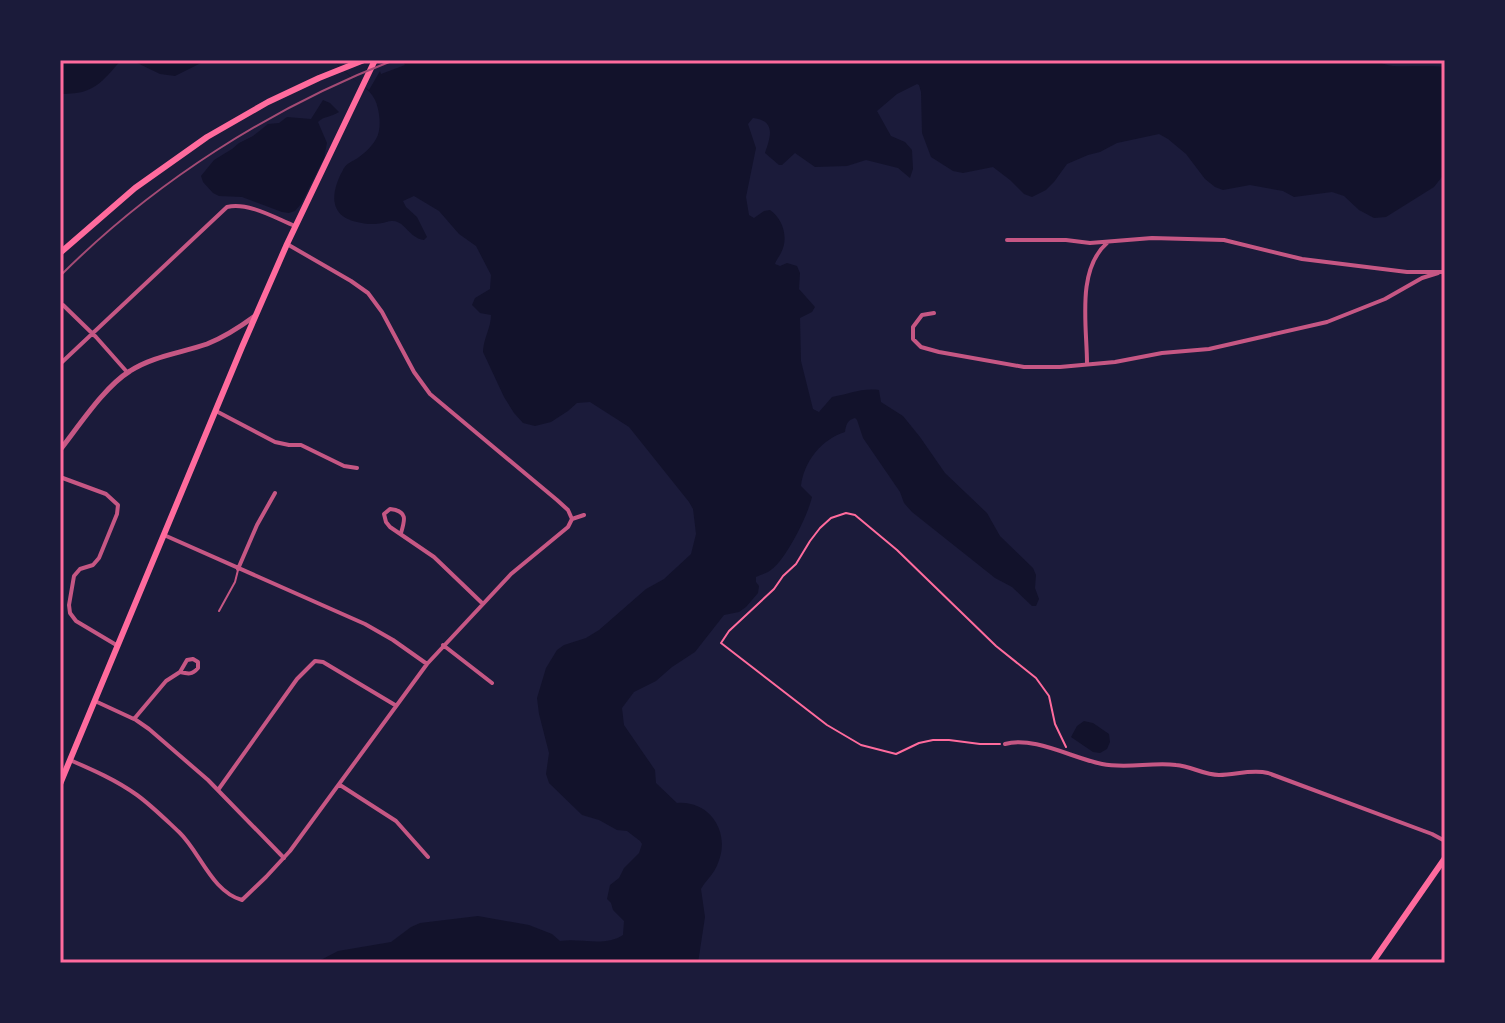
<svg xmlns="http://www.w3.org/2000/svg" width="1505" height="1023" font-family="Commissioner,sans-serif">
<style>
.water{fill:#12122b}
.pier{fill:#1b1b3a}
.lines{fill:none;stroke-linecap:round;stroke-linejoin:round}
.path{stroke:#ff6b9d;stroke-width:2}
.service{stroke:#c65784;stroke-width:2}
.minor{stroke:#c65784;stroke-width:4}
.tertiary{stroke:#c65784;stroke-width:5}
.secondary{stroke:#ff6b9d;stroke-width:6}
.primary{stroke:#ff6b9d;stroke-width:6}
.rail{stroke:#a44b75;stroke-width:2}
.neatline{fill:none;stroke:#ff6b9d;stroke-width:3}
</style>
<rect width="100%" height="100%" fill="#1b1b3a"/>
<path class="water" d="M60 60H122C116 65 113 70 108 75 93 91 82 94 60 94Z
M131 60H207L175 76 160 74Z
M333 60H1317C1334 62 1351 60 1368 60 1377 60 1384 65 1393 66 1410 67 1428 65 1445 67V173L1434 187 1386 217 1374 218 1359 210 1344 196 1332 192 1294 197 1283 191 1250 185 1223 190 1215 187 1205 179 1186 154 1168 139 1159 134 1117 143 1100 152 1088 155 1067 164 1054 182 1046 190 1032 197 1024 194 1010 180 993 167 963 173 953 171 931 157 922 133 921 92 919 85 917 84 897 94 877 111 891 136 905 142 912 150 913 169 910 178 898 168 866 160 847 166 815 167 795 153 782 165H779L765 153C770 138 777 121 753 118L748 124 756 148 746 197 749 215 754 218 764 211 770 210C783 219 789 238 781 253 779 257 776 260 775 264L780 266 787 263 797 266 800 273 799 289 815 307 812 312 800 318 801 361 813 409 819 412 832 397C850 394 860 388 879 390L881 402 903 416 920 437 945 473 987 513 1000 536 1033 568 1036 575 1035 588 1039 599 1036 606H1032L1012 587 995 578 912 512 904 503 900 492 863 438 857 420 855 418C847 420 846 425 845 432 822 439 804 461 801 486L812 497C808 515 785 563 768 572 764 574 760 575 756 577V582L759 586 758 593 746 607 739 612 724 615 695 652 672 667 656 681 634 692 622 708 624 725 655 770 656 783 677 803C710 800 731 833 718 863 715 873 706 880 701 889L705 917 698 963H315L338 951 391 942 411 927 420 923 478 916 529 925 552 934 560 941C581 938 605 947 623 935L624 921 613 910 611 903 607 899 610 885 619 878 624 868 639 853 642 844 640 841 627 831 617 830 599 820 582 815 549 783 546 774 549 753 539 714 537 698 546 668 557 650 564 645 586 638 599 630 646 589 664 579 691 554 696 534 693 509 689 502 629 427 590 402 577 403 568 411 551 422 535 426 523 423 514 413 504 397 483 352C483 339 491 328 491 315L480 313 472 305 475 298 490 289 491 275 476 246 459 234 439 211 414 196 403 201 406 207 417 217 427 237 424 240C409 238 406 222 393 221 387 221 388 222 382 223 374 225 364 224 357 222 326 215 332 189 344 168 348 162 354 161 359 157 365 153 373 145 376 139 381 131 380 118 378 109 375 94 367 89 356 81 348 75 340 67 333 60Z
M323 100 330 103 339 112C332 117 324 116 318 122L327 143 324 158 301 204 295 211 289 213 282 212 242 197 219 196 213 193 203 182 201 176 214 160 232 149 239 143 253 136 268 124 279 123 287 117 311 119Z
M1084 721 1093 723 1109 734 1110 742 1107 749 1100 753 1093 752 1071 737 1077 726Z"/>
<path class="pier" d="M348 60H402L405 65 381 74 380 71 369 90 358 83 336 63Z"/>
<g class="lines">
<path class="path" d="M335 62 337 60
M1000 744H980L949 740H933L919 743 896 754 861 745 827 725 721 643 729 631 774 589 783 576 796 564 810 541 820 528 831 518 846 513 855 515 897 550 996 646 1036 678 1049 696 1055 724 1066 747"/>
<path class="service" d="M219 611 235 582 238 570"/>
<path class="minor" d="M1007 240H1066L1090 243 1152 238 1224 240 1302 259 1407 272H1445
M287 244 351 281 368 293 382 312 414 372 430 394 557 500 568 510 572 519
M63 305 96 337 127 372
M934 313 922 315 913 327V339L921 347 939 352 1024 367H1060L1115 362 1162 353 1209 349 1327 322 1385 299 1422 278 1438 273
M1087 363C1087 327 1076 270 1107 243
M60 364 227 207C249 202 275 218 295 226
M216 411 275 442 289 445H301L344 466 357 468
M60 477 106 494 118 505 117 514 99 558 93 565 80 569 74 576 69 605 70 613 76 621 118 646
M572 519 584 515
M401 533C405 520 408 511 390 509L384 514 386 522 390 527 434 557 482 603
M164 535 365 624 393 640 427 664
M238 569 257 525 275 493
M443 645 492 683
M95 701 136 720 149 729 208 780 284 858
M134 719 166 681 180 672 187 660 193 659 198 662V668C192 675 188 674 180 672
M1005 744C1034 736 1072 758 1102 764 1126 769 1152 762 1176 765 1191 766 1204 775 1219 775 1236 775 1251 769 1268 773L1432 834 1445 841
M70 760C93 770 116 780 137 795 152 806 166 820 179 832 200 852 212 892 242 900L266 877 290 851 427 664 511 574 568 527 572 519
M340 785 396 821 428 857
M218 790 297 679 315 661 323 662 395 705"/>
<path class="tertiary" d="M60 450C79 426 104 387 130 371 153 356 181 353 207 344 225 337 240 327 255 316"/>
<path class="secondary" d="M60 253 135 188 207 137 268 102 319 78 364 60"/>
<path class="primary" d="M60 784 242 347 287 244 375 60
M1372 963 1445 858"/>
<path class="rail" d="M60 276C154 182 270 108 394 60"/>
</g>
<rect width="1505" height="1023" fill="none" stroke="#1b1b3a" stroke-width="124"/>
<rect x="62" y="62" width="1381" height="899" class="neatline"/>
</svg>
